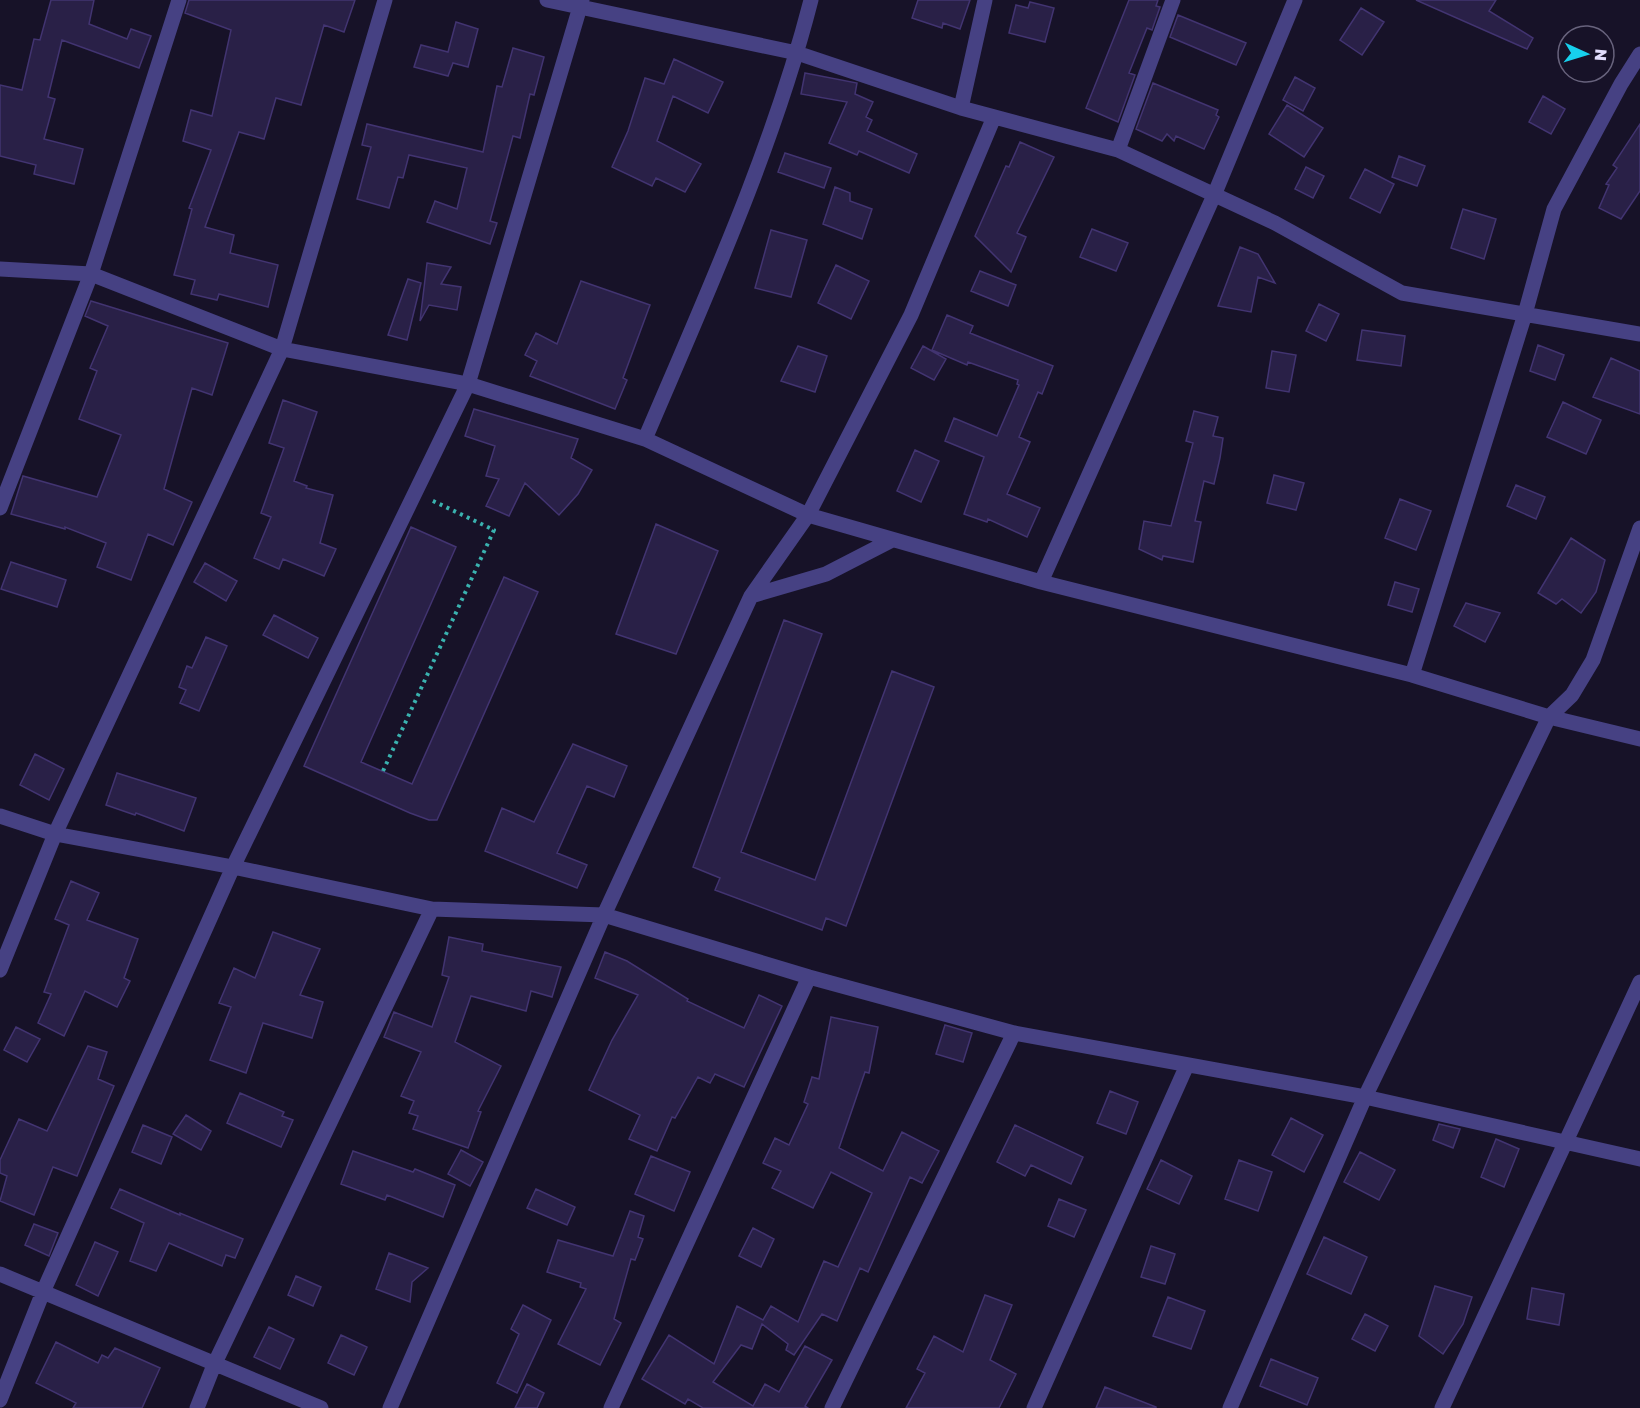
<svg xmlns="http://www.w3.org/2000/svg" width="1640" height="1408" font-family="'Golos Text',sans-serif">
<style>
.building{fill:#292047;stroke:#423471;stroke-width:1.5}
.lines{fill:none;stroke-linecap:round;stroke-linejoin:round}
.path{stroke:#3ab2af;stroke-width:4;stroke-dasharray:3 4.5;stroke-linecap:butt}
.minor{stroke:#464183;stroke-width:15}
</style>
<rect width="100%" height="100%" fill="#171228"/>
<path class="building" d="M51 0H94L89 24 127 39 131 29 151 36 139 68 62 40 48 97 55 99 44 139 83 149 74 184 34 174 36 165 0 156V85L22 90 34 39 40 40Z
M189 0H355L344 32 324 25 301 105 276 98 264 139 239 132 205 227 234 235 230 253 278 265 268 307 219 294 217 300 191 294 195 280 174 275 192 209 189 208 211 150 183 141 191 110 212 116 231 30 185 13Z
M918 0H970L960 29 943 23 942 28 912 18Z
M1129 0H1158L1156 6 1160 7 1152 30 1147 28 1129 73 1135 75 1118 122 1086 108Z
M1416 0H1496L1489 11 1533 38 1527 49Z
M1030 2 1054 8 1045 42 1009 33 1016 5 1028 8Z
M1361 8 1384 22 1362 55 1340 40Z
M1178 15 1246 43 1236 65 1170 37Z
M456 22 478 29 468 67 453 63 448 76 414 67 421 45 448 52Z
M513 48 544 57 534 95 530 94 520 138 513 136 490 221 497 223 490 244 427 222 435 201 457 209 467 168 409 155 403 178 398 177 389 208 357 199 371 147 362 145 367 124 483 152 497 86 502 87Z
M674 59 723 82 708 113 673 96 657 141 701 164 685 192 656 178 652 186 612 167 628 131 645 78 664 84Z
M805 73 857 83 855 94 873 102 866 117 872 120 867 131 917 154 909 173 859 151 857 155 829 143 847 102 801 94Z
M1295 77 1315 88 1303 111 1283 100Z
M1153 83 1218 110 1216 115 1219 117 1204 149 1176 136 1174 141 1167 134 1162 141 1136 129Z
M1543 96 1565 109 1551 134 1529 122Z
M1287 105 1323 128 1304 157 1269 134Z
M1640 124V191L1621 219 1599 208 1609 185 1606 184 1617 168 1613 165Z
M1020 142 1054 157 1017 233 1026 237 1011 272 975 236 1006 166 1009 167Z
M785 153 831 168 824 188 778 172Z
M1399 156 1425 166 1417 186 1392 177Z
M1306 167 1324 176 1313 198 1295 189Z
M1365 169 1394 184 1380 213 1350 198Z
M835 187 850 193V201L872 209 862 239 823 224Z
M1463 209 1496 219 1484 259 1451 248Z
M1092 229 1128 243 1116 271 1080 257Z
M771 230 807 240 791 297 755 288Z
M1240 247 1258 254 1275 283 1258 277 1251 312 1218 306Z
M427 263 451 267 441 284 461 287 457 310 429 305 420 321Z
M836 265 869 281 851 319 818 303Z
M980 271 1016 285 1008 306 971 291Z
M408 279 421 283 407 340 388 335Z
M581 281 650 305 623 378 627 380 615 409 530 376 537 361 525 355 536 333 557 344Z
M91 301 228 343 212 395 192 388 164 489 192 502 173 545 148 534 131 580 97 567 106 543 65 527V529L11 514 23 476 97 497 121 435 79 419 97 371 90 368 108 326 85 316Z
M1319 304 1339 314 1326 341 1306 331Z
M947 315 973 326 970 333 1053 366 1042 394 1038 392 1019 437 1030 442 1007 494 1040 508 1027 537 988 519 987 522 964 514 984 457 945 441 954 418 997 436 1019 385 1017 384 1018 380 968 362 967 365 932 350Z
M1362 330 1405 336 1401 366 1357 360Z
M1538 345 1564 355 1555 380 1530 371Z
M798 346 827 356 815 392 781 381Z
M923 346 946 359 934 380 911 368Z
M1272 351 1296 355 1289 392 1266 388Z
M1611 358 1640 371V414L1593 397Z
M283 400 317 412 294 481 307 486 306 488 333 495 320 543 336 549 324 576 283 559 279 569 254 558 271 517 261 513 284 448 269 443Z
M1563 402 1601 420 1586 454 1547 437Z
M474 409 578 439 571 458 592 470 578 494 559 515 525 483 509 516 486 506 499 479 486 476 495 446 465 436Z
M1194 411 1218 417 1213 436 1223 438 1220 458 1214 484 1204 481 1195 521 1201 522 1193 562 1163 556 1162 560 1139 549 1144 521 1171 526 1193 443 1186 441Z
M915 450 939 461 921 502 897 491Z
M1274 475 1304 483 1296 510 1267 503Z
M1516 485 1545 497 1536 519 1507 506Z
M1400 499 1431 511 1416 550 1385 538Z
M656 524 718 551 676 654 616 634Z
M411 527 456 547 361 762 412 784 504 577 538 592 437 820H429L410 813 304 766Z
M1571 538 1605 560 1596 592 1581 613 1562 599 1556 604 1538 593Z
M11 562 66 580 57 607 1 589Z
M205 563 237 581 226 601 194 582Z
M1395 582 1419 589 1412 612 1388 605Z
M1466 603 1500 613 1485 642 1454 626Z
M274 615 318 638 308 658 263 635Z
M784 620 822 634 741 852 815 880 892 671 934 687 846 926 826 918 822 930 715 890 720 878 693 867Z
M206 637 227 646 199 711 180 703 186 690 179 687 187 666 192 668Z
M573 744 627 766 614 797 587 786 557 853 587 865 577 888 485 851 502 808 534 822Z
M35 754 64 769 49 800 20 785Z
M117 773 196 798 184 831 136 813 135 815 106 805Z
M71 881 99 893 87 920 138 939 124 978 130 981 117 1007 85 991 64 1036 38 1023 51 994 44 992 69 925 55 919Z
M273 932 320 949 300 995 323 1002 312 1038 263 1023 246 1073 210 1060 231 1007 219 1003 234 968 255 978Z
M449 937 483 944 482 951 561 967 552 997 531 991 526 1011 471 996 455 1042 501 1066 478 1111 481 1112 468 1148 413 1129 418 1116 409 1113 414 1101 401 1096 421 1052 384 1037 394 1012 432 1027 449 977 442 975Z
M605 952 627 961 688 999 687 1001 744 1028 759 995 782 1006 744 1087 715 1074 710 1083 698 1077 675 1118 672 1117 657 1151 629 1139 640 1115 589 1090 612 1040 638 995 595 978Z
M831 1017 878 1027 869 1073 865 1072 839 1148 883 1171 902 1132 939 1151 922 1183 910 1177 868 1272 860 1268 837 1321 822 1314 794 1355 786 1350 788 1344 762 1324 752 1349 741 1345 713 1382 753 1406 765 1384 779 1392 805 1346 832 1360 805 1406 808 1408H703L688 1399 685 1404 642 1379 669 1335 714 1364 737 1306 763 1320 771 1306 798 1322 824 1261 838 1267 872 1193 831 1172 813 1208 772 1188 781 1171 763 1163 775 1138 789 1145 808 1104 804 1102 812 1077 819 1079Z
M945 1025 972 1033 963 1062 936 1054Z
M16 1027 40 1039 27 1062 4 1050Z
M88 1046 107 1052 98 1079 114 1086 77 1176 53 1167 34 1215 0 1201 7 1176 0 1173V1160L19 1119 47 1131Z
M1110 1091 1138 1102 1126 1134 1097 1123Z
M240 1093 284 1112 282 1116 293 1120 281 1147 227 1123Z
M186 1115 211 1131 201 1150 173 1134Z
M1291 1118 1323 1135 1304 1172 1272 1155Z
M1439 1124 1460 1129 1453 1148 1433 1140Z
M143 1125 172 1137 161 1164 132 1152Z
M1015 1125 1083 1157 1071 1184 1031 1165 1025 1176 997 1162Z
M1496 1139 1519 1149 1504 1187 1481 1177Z
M461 1150 483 1162 470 1186 448 1174Z
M353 1151 413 1172 415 1169 455 1185 443 1217 387 1195 385 1200 341 1184Z
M1360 1152 1395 1170 1379 1200 1344 1182Z
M651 1156 690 1172 674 1211 635 1194Z
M1161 1160 1192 1176 1179 1204 1147 1189Z
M1239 1160 1272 1172 1258 1211 1225 1199Z
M120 1189 180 1215V1213L243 1239 235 1258 226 1255 222 1266 169 1243 156 1271 130 1261 144 1223 111 1208Z
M536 1189 575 1207 567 1225 527 1208Z
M1059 1199 1086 1210 1074 1237 1048 1226Z
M630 1211 644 1216 638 1237 643 1239 635 1260 631 1259 614 1319 621 1323 600 1365 558 1344 586 1289 580 1287 581 1283 547 1272 558 1240 613 1256Z
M34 1224 58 1233 49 1256 25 1245Z
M753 1228 774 1239 761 1267 739 1256Z
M1324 1237 1367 1257 1351 1294 1307 1274Z
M95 1242 118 1252 98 1296 76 1285Z
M1151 1246 1175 1254 1165 1284 1141 1277Z
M389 1253 428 1268 412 1282 410 1302 376 1289Z
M296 1276 321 1287 313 1306 288 1295Z
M1435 1286 1472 1297 1463 1324 1443 1354 1419 1336Z
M1532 1288 1564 1294 1559 1325 1527 1319Z
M985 1295 1012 1305 990 1360 1016 1374 999 1408H906L925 1373 917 1369 934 1336 963 1352Z
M1168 1297 1205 1311 1191 1349 1153 1336Z
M523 1305 551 1320 517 1393 497 1383 519 1334 511 1329Z
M1365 1314 1388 1326 1375 1351 1352 1339Z
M269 1327 294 1339 280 1369 254 1357Z
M341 1335 367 1347 354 1375 328 1363Z
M56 1342 98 1363 102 1355 108 1358 115 1348 160 1368 142 1408H73L76 1403 36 1383Z
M1271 1359 1318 1378 1307 1405 1260 1386Z
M527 1384 544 1393 537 1408H515Z
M1105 1387 1156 1407V1408H1096Z"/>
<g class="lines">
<path class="path" d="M383 771 494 530 431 500"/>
<path class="minor" d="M547 0 797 53 961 108 1118 150 1275 223 1402 293 1640 334
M961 108 985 0
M1118 150 1173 0
M0 269 91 274 282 349 468 384 645 439 808 515 1041 582 1412 675 1549 717 1640 739
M645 439C705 298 773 149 811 0
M0 508 91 274 179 0
M1041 582 1215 193 1295 0
M751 596 826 574 892 540
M1412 675 1525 314 1554 209 1621 84 1640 54
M0 816 55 834 233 867 432 909 604 915 809 977 1014 1033 1365 1097 1640 1159
M0 970 55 834 282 349 385 0
M0 1274 321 1408
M0 1400 43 1292 233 867 468 384 582 0
M197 1408 214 1365 432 909
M390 1408 604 915 751 596 808 515 911 315 994 117
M611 1408 809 977
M832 1408 1014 1033
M1034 1408 1187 1065
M1230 1408 1365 1097 1549 717 1572 695 1593 660 1640 528
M1442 1408 1640 982"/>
</g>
<g transform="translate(1586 54) rotate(94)"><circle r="28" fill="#171228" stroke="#68637d" stroke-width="1.5"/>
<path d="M0-4.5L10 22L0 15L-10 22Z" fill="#17d0ed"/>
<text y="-9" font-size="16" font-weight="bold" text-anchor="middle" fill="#e1dcfc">N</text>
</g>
</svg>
